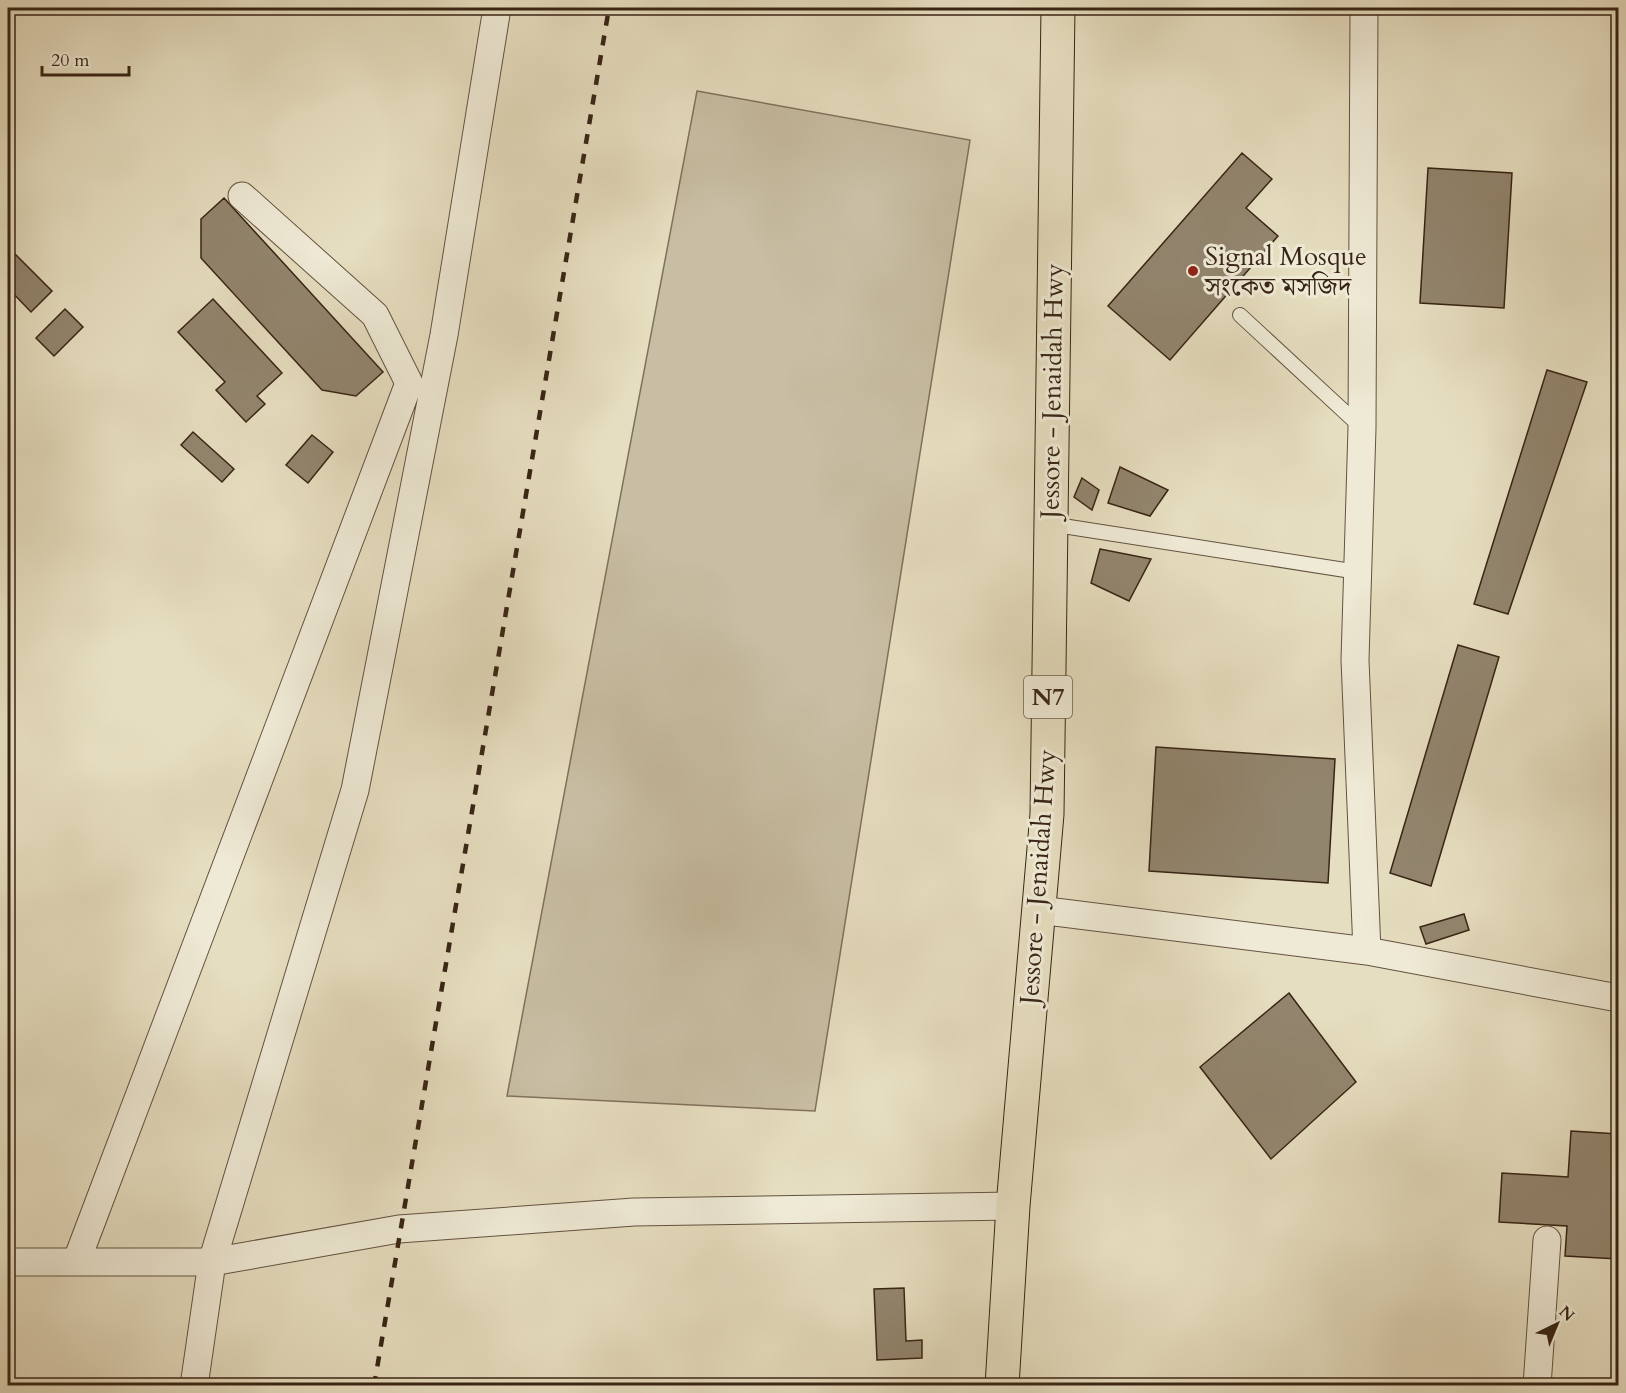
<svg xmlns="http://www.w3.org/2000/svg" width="1626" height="1393" font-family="Cardo,'Noto Serif Bengali',serif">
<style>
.green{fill:#c8bea3;stroke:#80715c;stroke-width:1.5}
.building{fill:#92856e;stroke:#382415;stroke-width:1.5}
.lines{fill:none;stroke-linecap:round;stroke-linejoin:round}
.lane-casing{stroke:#645240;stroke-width:16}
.street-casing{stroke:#645240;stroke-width:29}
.highway-casing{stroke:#382415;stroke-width:35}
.lane{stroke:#efead6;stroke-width:14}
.street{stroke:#efead6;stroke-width:27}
.highway{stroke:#e6dec0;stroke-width:33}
.rail{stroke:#382415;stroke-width:4.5;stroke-dasharray:10 10;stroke-linecap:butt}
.poi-dot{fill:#8f2418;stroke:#efead6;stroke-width:2}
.labels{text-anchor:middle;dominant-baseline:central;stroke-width:6;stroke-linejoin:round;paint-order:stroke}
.shield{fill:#efead6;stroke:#6f5f4f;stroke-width:1.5}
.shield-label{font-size:24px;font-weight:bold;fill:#382415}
.poi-label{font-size:26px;fill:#382415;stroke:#efead6;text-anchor:start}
.street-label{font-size:26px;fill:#382415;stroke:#efead6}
</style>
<rect width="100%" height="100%" fill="#e6dec0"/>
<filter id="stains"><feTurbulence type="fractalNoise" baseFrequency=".00333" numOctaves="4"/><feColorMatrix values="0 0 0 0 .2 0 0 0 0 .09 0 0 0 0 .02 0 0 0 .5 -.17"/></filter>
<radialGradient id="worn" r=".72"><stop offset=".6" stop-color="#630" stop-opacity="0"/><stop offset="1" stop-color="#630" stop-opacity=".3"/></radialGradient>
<path class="green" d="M697 91 970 140 815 1111 507 1096Z"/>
<path class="building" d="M1242 153 1272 179 1246 208 1278 236 1170 360 1108 306Z
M1428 168 1512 173 1504 308 1420 303Z
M224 198 383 372 356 396 322 390 201 258V219Z
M8 247 52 291 31 312 8 288Z
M213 299 282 373 257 396 265 404 246 422 216 390 225 382 178 332Z
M65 309 83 327 54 356 36 338Z
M8 365 14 371 8 379Z
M1547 370 1587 382 1508 614 1474 604Z
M193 432 234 469 222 482 181 445Z
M312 435 333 452 308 483 286 465Z
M1120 467 1168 490 1150 516 1108 503Z
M1082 478 1099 490 1092 510 1074 497Z
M1100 549 1151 559 1129 601 1091 583Z
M1458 645 1499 657 1431 886 1390 873Z
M1156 747 1335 759 1328 883 1149 871Z
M1464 914 1469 930 1426 944 1420 927Z
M1289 993 1356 1082 1271 1159 1200 1067Z
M1571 1131 1618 1134V1259L1565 1256 1567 1226 1499 1222 1502 1173 1568 1177Z
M904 1288 906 1341 922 1340V1358L877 1360 874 1289Z"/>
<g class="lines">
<defs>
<path id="lane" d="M1240 315 1361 427
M1050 524 1358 572"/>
<path id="street" d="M1364 8 1362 428 1355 660 1367 951
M1039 910 1367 951 1618 998
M77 1260 409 383 375 315 242 196
M8 1262H212L399 1229 634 1212 1013 1206
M194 1386 212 1262 355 790 444 335 497 8
M1537 1386 1547 1240"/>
<path id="highway" d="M1002 1386 1013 1206 1047 814 1058 8"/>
</defs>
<use href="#lane" class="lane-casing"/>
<use href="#street" class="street-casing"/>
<use href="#highway" class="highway-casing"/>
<use href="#lane" class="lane"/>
<use href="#street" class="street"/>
<use href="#highway" class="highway"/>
<path class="rail" d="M374 1386 609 8"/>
</g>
<circle class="poi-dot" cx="1193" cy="271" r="6"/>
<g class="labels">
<rect class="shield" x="1024" y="676" width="48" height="42" rx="4.5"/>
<g class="shield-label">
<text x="1048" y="697">N7</text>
</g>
<g class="poi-label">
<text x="1205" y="256">Signal Mosque<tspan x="1205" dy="30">সংকেত মসজিদ</tspan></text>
</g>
<g class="street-label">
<text transform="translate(1052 391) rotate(-89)">Jessore - Jenaidah Hwy</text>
<text transform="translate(1038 877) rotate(-86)">Jessore - Jenaidah Hwy</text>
</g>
</g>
<rect width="1626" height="1393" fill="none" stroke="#e6dec0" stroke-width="30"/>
<rect x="9" y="9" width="1608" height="1375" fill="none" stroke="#382415" stroke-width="3"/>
<rect x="15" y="15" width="1596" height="1363" fill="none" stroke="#382415" stroke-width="1.5"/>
<g transform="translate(1557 1324) rotate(43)" stroke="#efead6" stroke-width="4.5" paint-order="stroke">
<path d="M0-4.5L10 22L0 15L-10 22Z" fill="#382415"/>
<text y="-9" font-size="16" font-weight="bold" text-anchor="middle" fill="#382415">N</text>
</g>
<path d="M42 66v9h87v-9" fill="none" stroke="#382415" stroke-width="3"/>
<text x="51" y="66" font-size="18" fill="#382415" stroke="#efead6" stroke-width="4.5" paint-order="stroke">20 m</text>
<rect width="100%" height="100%" filter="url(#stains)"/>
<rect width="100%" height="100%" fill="url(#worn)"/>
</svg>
